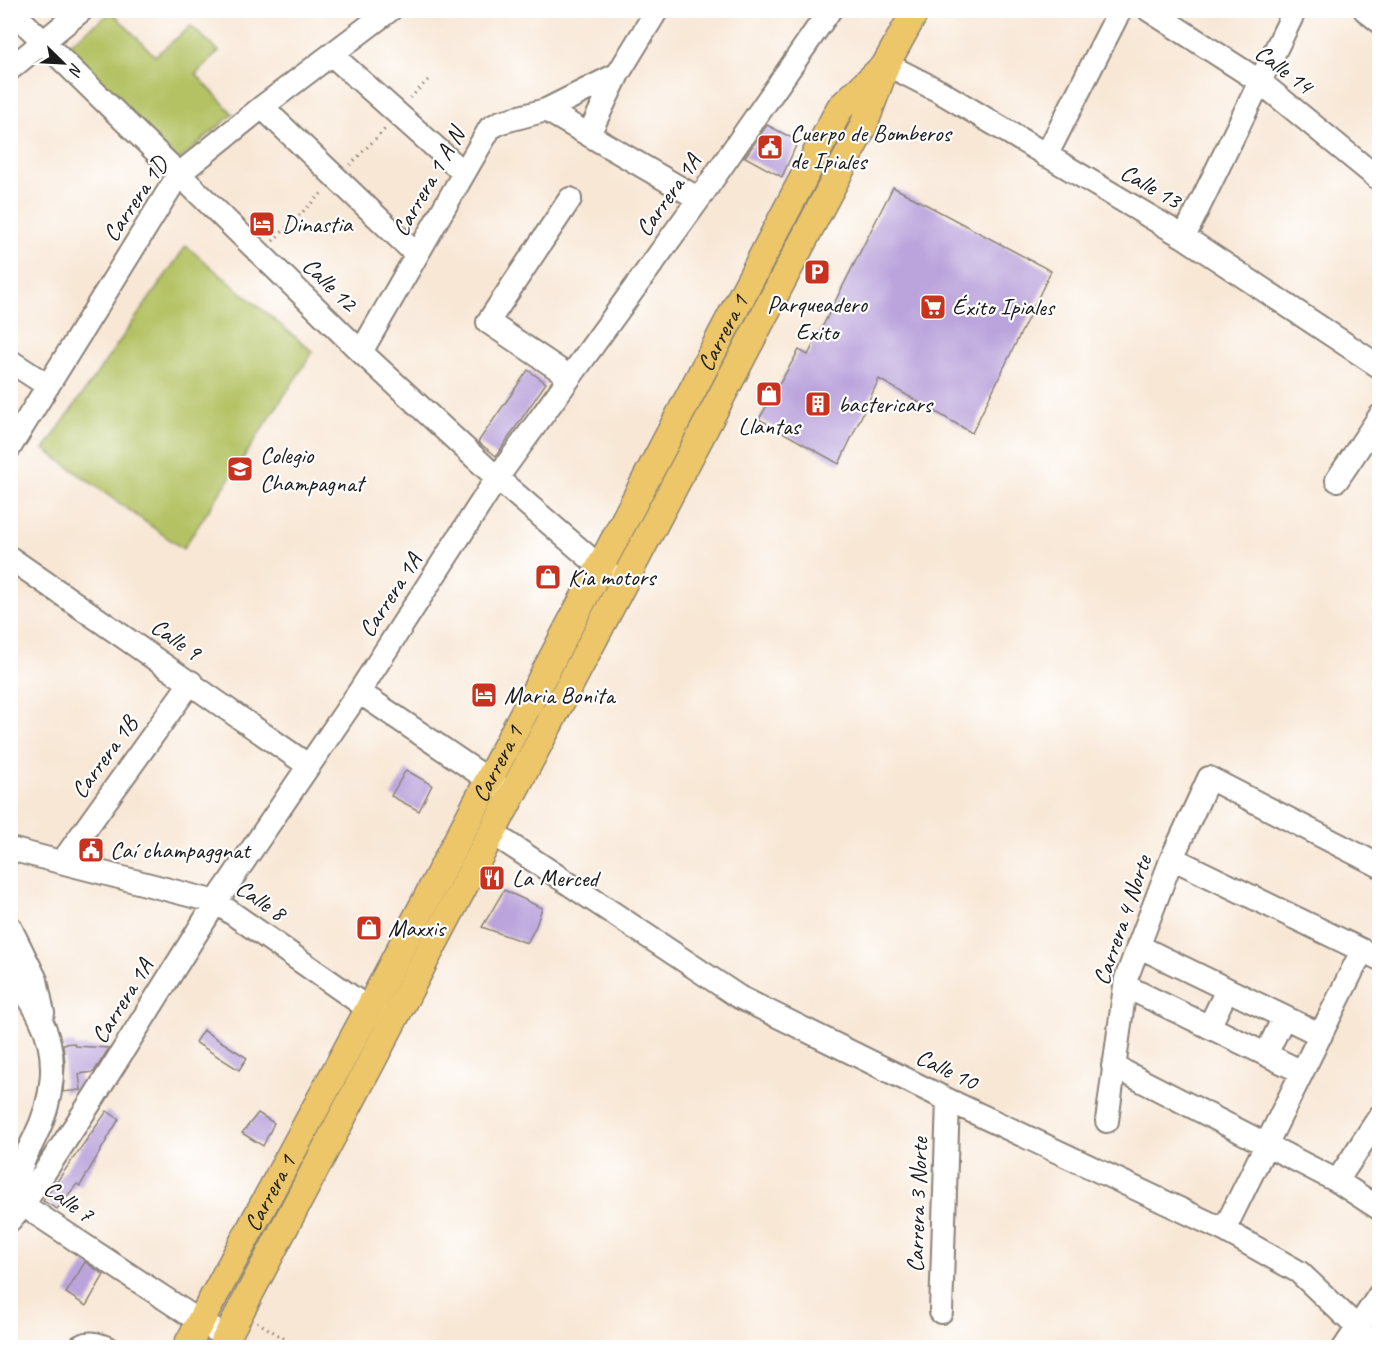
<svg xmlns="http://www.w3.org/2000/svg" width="1390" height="1358" font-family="Caveat,sans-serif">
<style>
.green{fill:#b4c264;stroke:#686f40;stroke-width:1.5}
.building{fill:#bba4dc}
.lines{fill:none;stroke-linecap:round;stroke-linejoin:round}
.minor-casing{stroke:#8a8278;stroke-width:26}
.major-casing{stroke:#8a8278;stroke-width:30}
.path{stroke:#8a8278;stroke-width:3;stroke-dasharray:1.5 4.5;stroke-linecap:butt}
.minor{stroke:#fff;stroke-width:22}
.major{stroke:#ecc669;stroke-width:27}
.labels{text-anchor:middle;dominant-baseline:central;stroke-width:4.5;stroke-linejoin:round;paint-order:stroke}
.street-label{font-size:24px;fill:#1c1c1c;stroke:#fff}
.poi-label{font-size:24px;fill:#1c1c1c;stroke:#fff;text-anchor:start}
</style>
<rect width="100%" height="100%" fill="#fff"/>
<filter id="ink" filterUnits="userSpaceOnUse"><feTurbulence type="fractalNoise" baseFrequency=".0167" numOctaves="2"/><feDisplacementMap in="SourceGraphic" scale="12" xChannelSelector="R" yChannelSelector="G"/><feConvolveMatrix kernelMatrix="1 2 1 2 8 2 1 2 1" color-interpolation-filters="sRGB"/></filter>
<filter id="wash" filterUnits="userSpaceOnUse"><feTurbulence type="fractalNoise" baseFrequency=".008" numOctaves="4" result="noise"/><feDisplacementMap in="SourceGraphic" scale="24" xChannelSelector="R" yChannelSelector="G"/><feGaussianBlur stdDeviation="1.35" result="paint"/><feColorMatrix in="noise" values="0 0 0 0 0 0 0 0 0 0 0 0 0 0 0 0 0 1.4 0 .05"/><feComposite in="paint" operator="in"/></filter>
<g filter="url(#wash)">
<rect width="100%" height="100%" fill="#f8e7d5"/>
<path class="green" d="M112 12 155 56 191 26 219 51 196 74 233 114 178 161 62 49Z
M186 246 313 352 183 549 44 449Z"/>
<g id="blocks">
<path class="building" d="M767 125 798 141 782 177 745 157Z
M893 187 1051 271 972 433 879 379 839 464 759 419 799 350 808 355Z
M528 370 546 383 496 456 478 442Z
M406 770 432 785 419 811 391 796Z
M504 890 542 908 536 926 527 943 482 927Z
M203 1030 247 1058 239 1070 195 1042Z
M74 1043 75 1046 109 1048 94 1072 79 1074 81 1090 63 1092 65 1064 63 1044Z
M107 1111 119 1119 80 1186 77 1184 57 1209 43 1201Z
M258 1113 274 1123 263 1146 242 1133Z
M85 1262 104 1275 86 1306 66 1293Z"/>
</g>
</g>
<g filter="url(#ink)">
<use href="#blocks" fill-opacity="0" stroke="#8a8278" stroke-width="1.5"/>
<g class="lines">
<defs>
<path id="minor" d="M11 10 361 352 497 478 600 567 623 583
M1149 10 1259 81 1380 180
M1365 10 1380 22
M332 55 463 172
M886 64 939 91 1184 237 1380 367
M10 69 82 10
M262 107 417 255
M546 110 699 199
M589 134 618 74 657 10
M1046 156 1120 10
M570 199 488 322 570 377
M1184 237 1295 10
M361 352 490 128 501 122 546 110 618 74
M10 361 48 386
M10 447 179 174 262 107 390 10
M1337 480 1380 416
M10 558 309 766
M359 692 502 789
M491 832 739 997 948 1100 1224 1230 1299 1272 1379 1348
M10 849 216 902 369 1009 384 1016
M1172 858 1380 959
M62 862 191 682
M10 927 36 980 43 1013
M1138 946 1321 1035
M10 977C24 988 33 1003 40 1018 60 1057 53 1101 34 1139 29 1150 22 1159 20 1173 19 1183 22 1195 23 1205L199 1321 227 1337
M1125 986 1302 1072
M1209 1027 1227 990
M1266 1054 1284 1017
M1113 1066 1337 1181 1380 1209
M1107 1121 1126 979 1172 858 1209 778 1380 866
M1337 1181 1380 1116
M10 1220 23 1205 94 1097 216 902 359 692 497 478 699 199 830 10
M1224 1230 1362 951
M941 1312 948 1100
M78 1348C88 1340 97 1344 108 1348
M1344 1348 1380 1294"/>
<g id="major">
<path id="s1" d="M186 1348 369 1009 840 108 881 69"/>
<path d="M221 1348 863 127 886 64 916 10"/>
</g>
</defs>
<use href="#minor" class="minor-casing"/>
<use href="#major" class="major-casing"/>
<path class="path" d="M410 98 428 80
M350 165 385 129
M273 241 324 191
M257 1322 300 1348"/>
<use href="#minor" class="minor"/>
<use href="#major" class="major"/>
</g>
</g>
<defs>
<symbol id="civic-square" viewBox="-11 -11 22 22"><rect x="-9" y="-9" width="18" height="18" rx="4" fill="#c8321e" stroke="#fff"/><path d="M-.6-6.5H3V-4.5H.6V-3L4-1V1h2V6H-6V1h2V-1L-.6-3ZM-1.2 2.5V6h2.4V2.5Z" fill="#fff"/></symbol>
<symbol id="hotel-square" viewBox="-11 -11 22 22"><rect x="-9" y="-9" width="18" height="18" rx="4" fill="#c8321e" stroke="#fff"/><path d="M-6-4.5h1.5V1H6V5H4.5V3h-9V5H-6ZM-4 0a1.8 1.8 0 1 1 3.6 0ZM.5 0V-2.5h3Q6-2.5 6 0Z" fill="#fff"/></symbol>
<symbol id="parking-square" viewBox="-11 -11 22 22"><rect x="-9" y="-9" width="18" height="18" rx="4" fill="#c8321e" stroke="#fff"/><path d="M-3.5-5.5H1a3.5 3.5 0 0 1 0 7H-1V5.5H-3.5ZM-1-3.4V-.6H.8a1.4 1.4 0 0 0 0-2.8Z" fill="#fff"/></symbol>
<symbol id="supermarket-square" viewBox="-11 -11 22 22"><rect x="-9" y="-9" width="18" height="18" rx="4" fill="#c8321e" stroke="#fff"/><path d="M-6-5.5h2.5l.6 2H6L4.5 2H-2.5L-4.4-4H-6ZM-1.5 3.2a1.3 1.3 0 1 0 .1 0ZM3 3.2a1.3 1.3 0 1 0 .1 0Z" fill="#fff"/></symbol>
<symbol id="shop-square" viewBox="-11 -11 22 22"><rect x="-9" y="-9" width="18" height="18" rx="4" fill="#c8321e" stroke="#fff"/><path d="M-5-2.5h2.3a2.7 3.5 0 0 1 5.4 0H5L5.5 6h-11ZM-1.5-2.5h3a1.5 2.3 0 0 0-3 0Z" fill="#fff"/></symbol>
<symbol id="building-square" viewBox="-11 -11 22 22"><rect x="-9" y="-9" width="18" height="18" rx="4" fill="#c8321e" stroke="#fff"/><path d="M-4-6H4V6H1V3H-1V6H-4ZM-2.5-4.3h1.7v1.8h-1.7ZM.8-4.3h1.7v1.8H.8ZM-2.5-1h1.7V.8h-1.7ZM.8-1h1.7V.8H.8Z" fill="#fff"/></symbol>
<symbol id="school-square" viewBox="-11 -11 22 22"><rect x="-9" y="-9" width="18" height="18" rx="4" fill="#c8321e" stroke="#fff"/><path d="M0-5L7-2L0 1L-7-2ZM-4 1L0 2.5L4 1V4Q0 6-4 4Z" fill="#fff"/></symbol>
<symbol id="restaurant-square" viewBox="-11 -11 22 22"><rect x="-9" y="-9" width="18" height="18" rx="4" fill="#c8321e" stroke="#fff"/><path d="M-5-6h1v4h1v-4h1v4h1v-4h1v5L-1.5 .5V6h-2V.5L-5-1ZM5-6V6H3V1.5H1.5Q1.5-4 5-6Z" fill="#fff"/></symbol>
</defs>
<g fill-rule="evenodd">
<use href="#civic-square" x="755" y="132" width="30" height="30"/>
<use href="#hotel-square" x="247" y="209" width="30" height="30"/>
<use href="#parking-square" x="802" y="257" width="30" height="30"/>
<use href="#supermarket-square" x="918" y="292" width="30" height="30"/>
<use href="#shop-square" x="754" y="379" width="30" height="30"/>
<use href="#building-square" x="803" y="389" width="30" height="30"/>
<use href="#school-square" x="225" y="454" width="30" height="30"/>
<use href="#shop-square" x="533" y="562" width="30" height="30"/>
<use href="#hotel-square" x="469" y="680" width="30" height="30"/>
<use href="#civic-square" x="76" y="835" width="30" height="30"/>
<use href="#restaurant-square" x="477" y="863" width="30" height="30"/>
<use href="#shop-square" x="354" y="913" width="30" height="30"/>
</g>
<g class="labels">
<g class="street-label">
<text transform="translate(1284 69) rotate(37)">Calle 14</text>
<text transform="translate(428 182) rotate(-60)">Carrera 1 A N</text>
<text transform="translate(1151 186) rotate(30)">Calle 13</text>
<text transform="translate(668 195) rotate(-55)">Carrera 1A</text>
<text transform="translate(135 199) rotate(-56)">Carrera 1D</text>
<text transform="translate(330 284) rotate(44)">Calle 12</text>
<text stroke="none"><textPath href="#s1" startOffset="1148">Carrera 1</textPath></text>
<text transform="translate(390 595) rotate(-57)">Carrera 1A</text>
<text transform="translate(176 639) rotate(35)">Calle 9</text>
<text transform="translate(104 757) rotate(-54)">Carrera 1B</text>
<text stroke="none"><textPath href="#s1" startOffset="662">Carrera 1</textPath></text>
<text transform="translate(261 900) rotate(34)">Calle 8</text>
<text transform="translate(1122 920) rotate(-71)">Carrera 4 Norte</text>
<text transform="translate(122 1001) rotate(-58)">Carrera 1A</text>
<text transform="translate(947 1069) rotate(26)">Calle 10</text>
<text stroke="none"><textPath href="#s1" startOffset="176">Carrera 1</textPath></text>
<text transform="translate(69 1201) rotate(36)">Calle 7</text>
<text transform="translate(917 1205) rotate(-88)">Carrera 3 Norte</text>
</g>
<g class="poi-label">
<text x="790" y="133">Cuerpo de Bomberos<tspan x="790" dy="28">de Ipiales</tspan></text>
<text x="282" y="224">Dinastia</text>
<text x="817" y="304" text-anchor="middle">Parqueadero<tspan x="817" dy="28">Exito</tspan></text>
<text x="952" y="307">Éxito Ipiales</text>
<text x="838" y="404">bactericars</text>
<text x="769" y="426" text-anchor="middle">Llantas</text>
<text x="260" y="455">Colegio<tspan x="260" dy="28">Champagnat</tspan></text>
<text x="568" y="577">Kia motors</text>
<text x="504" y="695">Maria Bonita</text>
<text x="110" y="850">Caí champaggnat</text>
<text x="512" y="878">La Merced</text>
<text x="388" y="928">Maxxis</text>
</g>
</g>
<rect width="1390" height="1358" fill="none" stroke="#fff" stroke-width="36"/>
<g transform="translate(63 63) rotate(114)" stroke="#ffffff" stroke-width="4.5" paint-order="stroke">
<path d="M0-4.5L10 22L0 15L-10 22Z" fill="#1c1c1c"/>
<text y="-9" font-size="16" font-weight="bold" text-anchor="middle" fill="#1c1c1c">N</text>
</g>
</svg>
